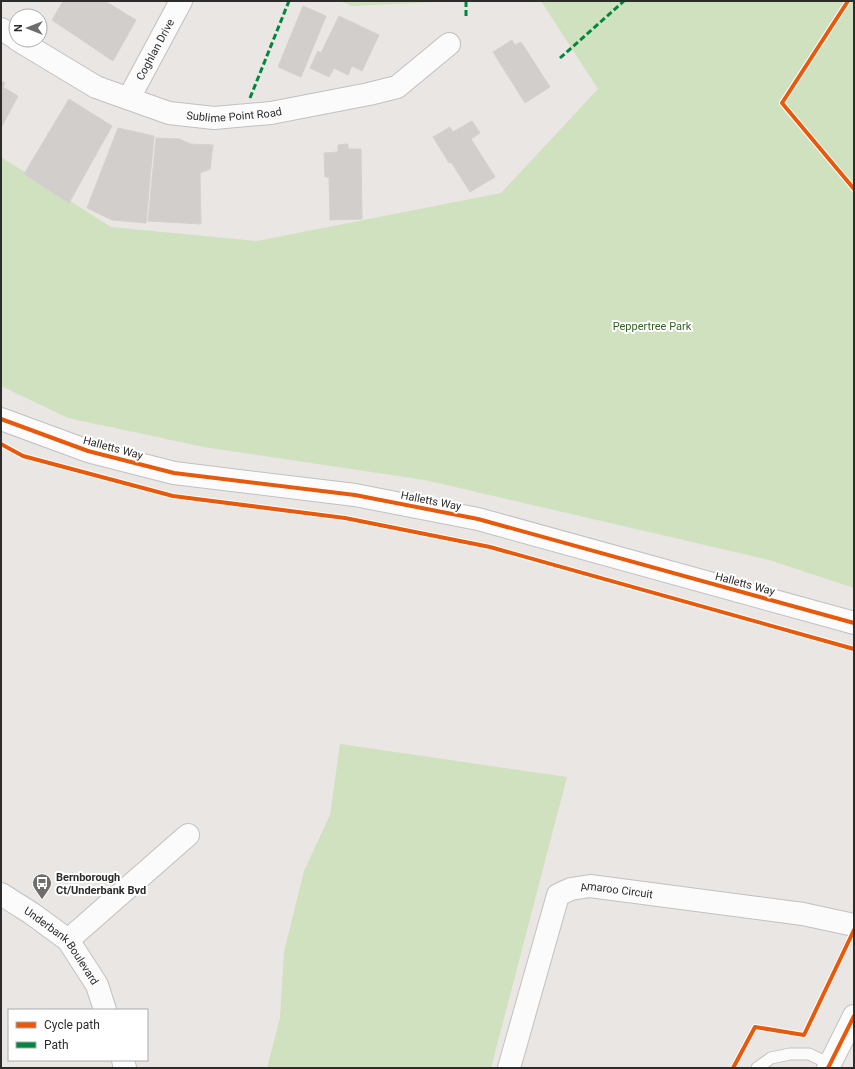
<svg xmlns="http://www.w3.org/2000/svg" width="855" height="1069" font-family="Roboto,sans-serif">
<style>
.green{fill:#d0e1bf}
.building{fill:#d1cecc;stroke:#d4d1cf}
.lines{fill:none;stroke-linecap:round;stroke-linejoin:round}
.lane-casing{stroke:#c2c1c1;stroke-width:13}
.street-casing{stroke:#c2c1c1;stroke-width:24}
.secondary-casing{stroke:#c2c1c1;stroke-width:24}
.lane{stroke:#fcfbfb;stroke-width:11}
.street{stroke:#fcfbfb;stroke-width:22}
.secondary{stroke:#fcfbfb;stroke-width:22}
.quiet{stroke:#00873e;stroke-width:3;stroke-dasharray:6 3;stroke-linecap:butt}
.cycleway-casing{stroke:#fff;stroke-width:6}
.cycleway{stroke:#e8590c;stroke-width:4}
.labels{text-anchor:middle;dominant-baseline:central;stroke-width:4;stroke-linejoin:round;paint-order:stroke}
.street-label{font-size:11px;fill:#2c2c2c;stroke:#fff}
.park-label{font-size:11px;fill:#356222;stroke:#fff}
.poi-label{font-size:11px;font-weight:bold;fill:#2c2c2c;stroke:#fff;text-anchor:start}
</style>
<rect width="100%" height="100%" fill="#e9e6e3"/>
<path class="green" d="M339 1H459L352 6Z
M541 1H854V588L769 560 425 480 204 447 68 418 1 386V157L111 227 257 241 501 193 598 89Z
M340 744 567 777 491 1068H267L280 1018 284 952 304 871 330 815Z"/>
<path class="building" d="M63 1H105L136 20 113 61 52 20Z
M303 6 326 16 301 77 278 67Z
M339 16 379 35 362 71 352 66 348 75 334 68 329 77 310 68 318 51 321 53Z
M512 40 515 45 521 42 550 87 525 103 493 52Z
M1 81 5 83 3 87 18 96 1 128Z
M69 99 112 126 69 203 24 174Z
M472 121 480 133 471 139 495 177 470 192 451 162 449 163 433 137 450 127 453 132Z
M118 128 154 136 146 223 112 220 87 208Z
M156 138 179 139 191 144 213 145 210 169 200 173 201 224 148 221Z
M348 144V149H361L362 219 330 220 329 177H325L324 153 338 152V145Z"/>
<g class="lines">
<defs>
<path id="lane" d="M757 1068 771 1058 790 1054H809L830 1064"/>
<g id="street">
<path d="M1 29 16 38"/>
<path id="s1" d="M18 40 96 87 169 113 214 118 271 113 369 94 397 87 449 44"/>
<path id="s2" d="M129 98 181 1"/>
<path id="s3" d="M1 894 31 913 68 940 97 985 105 1010"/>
<path d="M68 940 188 835"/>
<path d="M123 1060 125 1068"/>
<path id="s4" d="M509 1068 558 895 571 889 590 886 803 914 854 925"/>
</g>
<path id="secondary" d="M1 419 88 451 174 473 355 495 478 519 854 623
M828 1068 854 1016"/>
</defs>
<use href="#lane" class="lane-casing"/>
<use href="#street" class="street-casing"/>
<use href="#secondary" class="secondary-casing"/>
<use href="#lane" class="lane"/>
<use href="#street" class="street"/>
<use href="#secondary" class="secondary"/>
<path class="quiet" d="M466 1V19
M560 58 624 1
M250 98 289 1"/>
<defs>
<path id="cycleway" d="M848 1 782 103 854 189
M1 419 88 451 174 473 355 495 478 519 854 623
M1 444 23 456 173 496 345 518 490 547 854 649
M733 1068 755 1027 804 1035 854 930
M828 1068 854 1016"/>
</defs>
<use href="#cycleway" class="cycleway-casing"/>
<use href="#cycleway" class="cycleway"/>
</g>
<defs>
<symbol id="bus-pin" viewBox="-11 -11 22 30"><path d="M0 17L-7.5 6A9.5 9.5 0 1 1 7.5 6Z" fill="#6e6d6c" stroke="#fff"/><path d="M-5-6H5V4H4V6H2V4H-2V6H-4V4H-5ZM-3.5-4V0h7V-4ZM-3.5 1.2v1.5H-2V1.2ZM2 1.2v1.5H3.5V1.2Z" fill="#fff"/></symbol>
</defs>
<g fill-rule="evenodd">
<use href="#bus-pin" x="31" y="872" width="22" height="30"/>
</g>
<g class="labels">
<g class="street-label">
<text stroke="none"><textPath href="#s2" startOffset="55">Coghlan Drive</textPath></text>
<text stroke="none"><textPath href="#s1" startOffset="234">Sublime Point Road</textPath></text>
<text transform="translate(113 448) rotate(15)">Halletts Way</text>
<text transform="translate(431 501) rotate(11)">Halletts Way</text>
<text transform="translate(745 584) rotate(15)">Halletts Way</text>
<text stroke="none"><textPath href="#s4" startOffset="240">Amaroo Circuit</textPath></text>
<text stroke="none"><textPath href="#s3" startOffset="81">Underbank Boulevard</textPath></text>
</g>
<g class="park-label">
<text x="652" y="326">Peppertree Park</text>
</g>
<g class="poi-label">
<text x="56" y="877">Bernborough<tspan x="56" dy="13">Ct/Underbank Bvd</tspan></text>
</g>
</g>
<rect width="855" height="1069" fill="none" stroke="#2c2c2c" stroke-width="4"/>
<rect x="8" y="1009" width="140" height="52" fill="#ffffff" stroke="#ababab"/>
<rect x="16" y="1022" width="20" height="6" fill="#e8590c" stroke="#ababab"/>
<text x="44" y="1029" font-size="12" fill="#2c2c2c">Cycle path</text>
<rect x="16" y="1042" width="20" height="6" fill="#00873e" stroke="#ababab"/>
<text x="44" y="1049" font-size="12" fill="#2c2c2c">Path</text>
<g transform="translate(28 28) rotate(270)"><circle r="19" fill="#ffffff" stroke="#ababab"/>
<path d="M0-3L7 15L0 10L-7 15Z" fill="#6e6d6c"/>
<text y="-6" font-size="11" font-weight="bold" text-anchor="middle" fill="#2c2c2c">N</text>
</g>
</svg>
